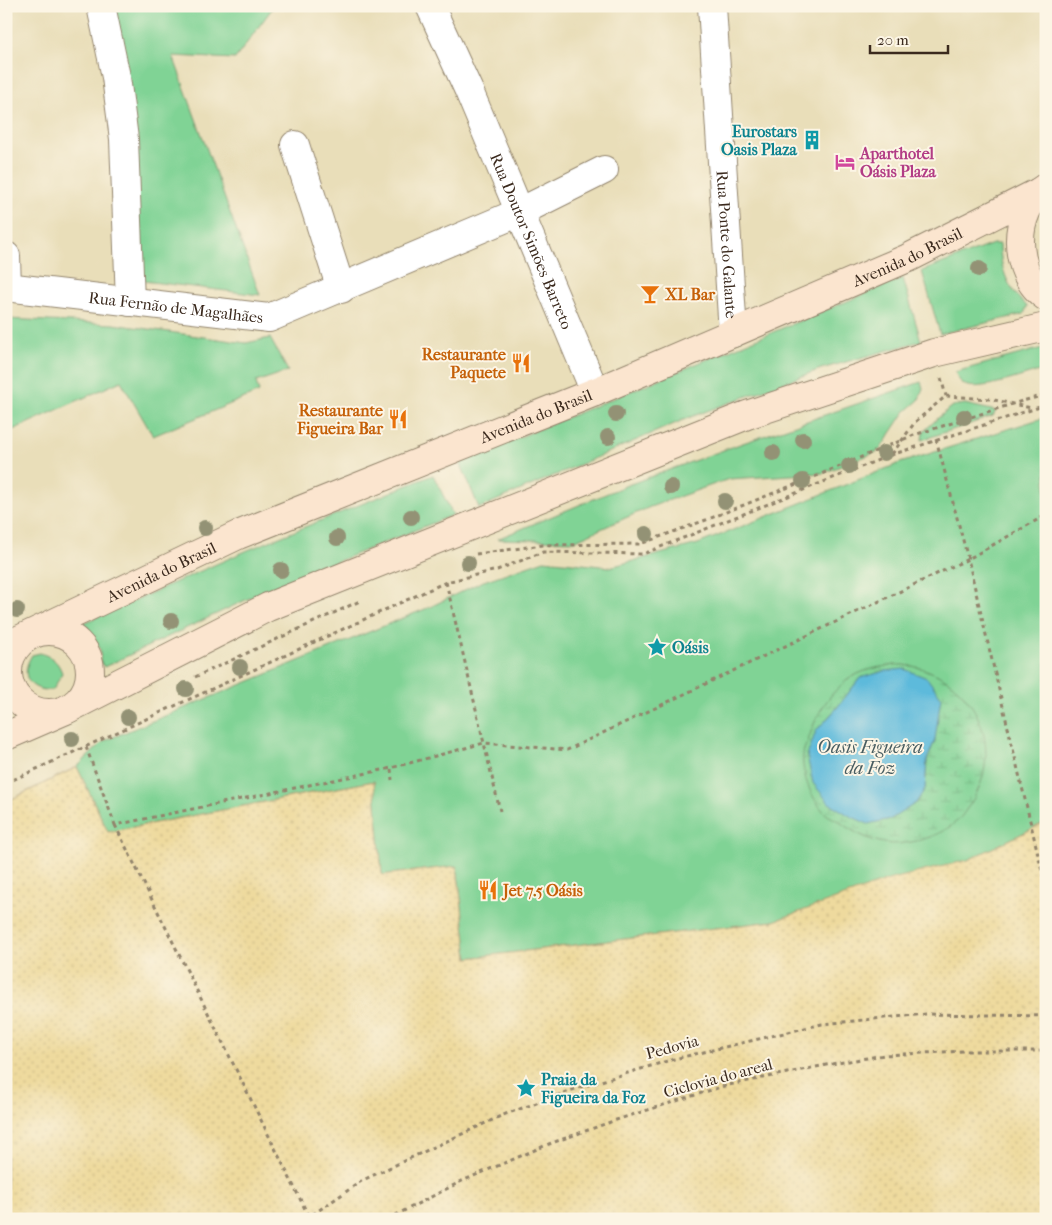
<svg xmlns="http://www.w3.org/2000/svg" width="1052" height="1225" font-family="'IM FELL French Canon',serif">
<style>
.grass{fill:#80d395;stroke:#5e7e5a}
.wetland{fill:url(#wetland-marsh);stroke:#5e7e5a;fill-rule:evenodd}
.sand{fill:url(#sand-dots);stroke:#94825e}
.water{fill:#5dbadb;stroke:#4c727c}
.lines{fill:none;stroke-linecap:round;stroke-linejoin:round}
.minor-casing{stroke:#92846c;stroke-width:30}
.secondary-casing{stroke:#92846c;stroke-width:30}
.path{stroke:#92846c;stroke-width:3;stroke-dasharray:4 4;stroke-linecap:butt}
.minor{stroke:#fff;stroke-width:28}
.secondary{stroke:#fbe5cf;stroke-width:28}
.tree{fill:#939274}
.labels{text-anchor:middle;dominant-baseline:central;stroke-width:4;stroke-linejoin:round;paint-order:stroke}
.culture-label{font-size:16px;font-weight:bold;fill:#0d838f;stroke:#fcf5e5;text-anchor:start}
.hotel-label{font-size:16px;font-weight:bold;fill:#b23c85;stroke:#fcf5e5;text-anchor:start}
.street-label{font-size:16px;fill:#3b2a1e;stroke:#fcf5e5}
.food-label{font-size:16px;font-weight:bold;fill:#c56008;stroke:#fcf5e5;text-anchor:start}
.water-label{font-size:18px;font-style:italic;fill:#475c60;stroke:#fcf5e5}
</style>
<defs>
<pattern id="wetland-marsh" width="20" height="14" patternUnits="userSpaceOnUse" patternTransform="scale(1.25)"><rect width="20" height="14" fill="#80d395"/><path d="M1 5h8M5 5V1M11 12h8M15 12V8" fill="none" stroke="#70b580"/></pattern>
<pattern id="sand-dots" width="8" height="8" patternUnits="userSpaceOnUse" patternTransform="scale(1.25)"><rect width="8" height="8" fill="#eeda9e"/><path d="M2 2h.1M6 6h.1" fill="none" stroke="#cdbb88" stroke-width="1.8" stroke-linecap="round"/></pattern>
</defs>
<rect width="100%" height="100%" fill="#fcf5e5"/>
<filter id="ink" filterUnits="userSpaceOnUse"><feTurbulence type="fractalNoise" baseFrequency=".02" numOctaves="2"/><feDisplacementMap in="SourceGraphic" scale="10" xChannelSelector="R" yChannelSelector="G"/><feConvolveMatrix kernelMatrix="1 2 1 2 8 2 1 2 1" color-interpolation-filters="sRGB"/></filter>
<filter id="wash" filterUnits="userSpaceOnUse"><feTurbulence type="fractalNoise" baseFrequency=".0096" numOctaves="4" result="noise"/><feDisplacementMap in="SourceGraphic" scale="20" xChannelSelector="R" yChannelSelector="G"/><feGaussianBlur stdDeviation="1.12" result="paint"/><feColorMatrix in="noise" values="0 0 0 0 0 0 0 0 0 0 0 0 0 0 0 0 0 1.4 0 .05"/><feComposite in="paint" operator="in"/></filter>
<g filter="url(#wash)">
<rect width="100%" height="100%" fill="#e9deb9"/>
<path class="grass" d="M108 6H274L235 59 173 56 260 295 135 280Z
M993 244H1000C1000 268 1008 290 1027 306L1024 314 940 334 922 271Z
M903 278 921 341 821 369 688 418 479 508 460 462Z
M6 319 113 324 246 343 270 338 288 371 256 382 259 392 153 436 121 381 6 433Z
M1046 347V369C1028 374 984 390 968 386 961 385 958 378 955 372Z
M921 382 923 388 919 400 905 412 879 451 823 473 729 479 650 507 574 541 497 539 625 486 740 444Z
M965 404 996 411 993 416 922 440 923 432 938 418 953 406Z
M1046 417V822L968 860 774 921 468 958 457 866 382 875 374 781 108 832 77 767 104 741 430 607 481 582 544 560 610 567 698 544 900 463Z
M433 475 453 515 269 589 104 667C97 657 103 655 99 647 96 636 84 634 79 625L248 550Z
M40 653C52 657 58 661 62 673L53 690C29 692 19 675 32 655Z"/>
<path class="wetland" d="M895 665C913 664 930 670 945 679 990 709 999 768 966 810 963 814 960 819 956 822 942 834 923 841 904 843 882 847 859 836 841 823 836 819 827 816 823 811 811 797 801 773 803 755 803 750 806 745 808 741 815 717 826 697 846 681 860 670 878 667 895 665ZM860 678 935 740 927 760 925 789 816 731 836 709Z"/>
<path class="sand" d="M77 767 108 832 374 781 382 875 457 866 468 958 774 921 888 880 968 860 1046 822V1219H6V802Z"/>
<path class="water" d="M904 669 927 678 941 697 935 740 927 760 925 789 916 803 891 819 868 824 850 816 829 803 813 783 807 756 816 731 836 709 860 678 885 671Z"/>
</g>
<g filter="url(#ink)">
<g class="lines">
<defs>
<g id="minor">
<path d="M101 6 116 77 124 139 130 302"/>
<path id="s1" d="M430 6 469 91 595 392"/>
<path id="s2" d="M712 6 733 333"/>
<path d="M295 145 341 289"/>
<path d="M6 256 7 287"/>
<path id="s3" d="M6 287 269 318 520 212 604 170"/>
</g>
<g id="secondary">
<path d="M1039 192C1035 198 1029 205 1026 212 1014 240 1020 278 1046 297"/>
<circle cx="49" cy="672" r="41"/>
<path id="s4" d="M6 646 238 535 595 392 908 258 1039 192 1046 187"/>
<path d="M6 736 66 710 268 607 747 415 934 353 1046 327"/>
</g>
</defs>
<use href="#minor" class="minor-casing"/>
<use href="#secondary" class="secondary-casing"/>
<path class="path" d="M941 378 946 396
M936 439 968 559 1046 888
M892 454 915 422 946 396 990 399 1031 408
M476 554 543 545 640 544 706 520 814 477 914 435 1022 401 1046 395
M446 582 500 811
M195 677 362 600
M86 747 115 825 387 769 484 743 567 750 968 559 1046 515
M391 769 392 780
M6 783 446 582 497 570 543 552 643 554 891 455 1046 405
M115 825 310 1219
M306 1219 363 1180 503 1115 578 1088 674 1059 822 1024 926 1014 1046 1016
M388 1219 462 1181 549 1144 616 1120 724 1086 826 1065 884 1055 964 1051H1046"/>
<use href="#minor" class="minor"/>
<use href="#secondary" class="secondary"/>
</g>
<g class="tree">
<circle cx="979" cy="269" r="8"/>
<circle cx="616" cy="414" r="8"/>
<circle cx="964" cy="417" r="8"/>
<circle cx="608" cy="437" r="8"/>
<circle cx="803" cy="440" r="8"/>
<circle cx="773" cy="453" r="8"/>
<circle cx="884" cy="453" r="8"/>
<circle cx="849" cy="466" r="8"/>
<circle cx="803" cy="481" r="8"/>
<circle cx="671" cy="487" r="8"/>
<circle cx="725" cy="501" r="8"/>
<circle cx="411" cy="517" r="8"/>
<circle cx="205" cy="528" r="8"/>
<circle cx="646" cy="534" r="8"/>
<circle cx="337" cy="538" r="8"/>
<circle cx="468" cy="563" r="8"/>
<circle cx="281" cy="570" r="8"/>
<circle cx="17" cy="610" r="8"/>
<circle cx="171" cy="621" r="8"/>
<circle cx="240" cy="667" r="8"/>
<circle cx="186" cy="689" r="8"/>
<circle cx="128" cy="717" r="8"/>
<circle cx="72" cy="739" r="8"/>
</g>
</g>
<defs>
<symbol id="building-bare" viewBox="-9 -9 18 18"><path d="M-4-6H4V6H1V3H-1V6H-4ZM-2.5-4.3h1.7v1.8h-1.7ZM.8-4.3h1.7v1.8H.8ZM-2.5-1h1.7V.8h-1.7ZM.8-1h1.7V.8H.8Z" fill="#0f9aa8" stroke="#fcf5e5" stroke-width="2.5" paint-order="stroke"/></symbol>
<symbol id="hotel-bare" viewBox="-9 -9 18 18"><path d="M-6-4.5h1.5V1H6V5H4.5V3h-9V5H-6ZM-4 0a1.8 1.8 0 1 1 3.6 0ZM.5 0V-2.5h3Q6-2.5 6 0Z" fill="#d1479c" stroke="#fcf5e5" stroke-width="2.5" paint-order="stroke"/></symbol>
<symbol id="bar-bare" viewBox="-9 -9 18 18"><path d="M-6-5H6L.8 .8V4.5H3.5V6h-7V4.5H-.8V.8Z" fill="#e8710a" stroke="#fcf5e5" stroke-width="2.5" paint-order="stroke"/></symbol>
<symbol id="restaurant-bare" viewBox="-9 -9 18 18"><path d="M-5-6h1v4h1v-4h1v4h1v-4h1v5L-1.5 .5V6h-2V.5L-5-1ZM5-6V6H3V1.5H1.5Q1.5-4 5-6Z" fill="#e8710a" stroke="#fcf5e5" stroke-width="2.5" paint-order="stroke"/></symbol>
<symbol id="sight-bare" viewBox="-9 -9 18 18"><path d="M0-6L1.8-2.2L6-1.7L2.9 1.2L3.7 5.4L0 3.3L-3.7 5.4L-2.9 1.2L-6-1.7L-1.8-2.2Z" fill="#0f9aa8" stroke="#fcf5e5" stroke-width="2.5" paint-order="stroke"/></symbol>
</defs>
<g fill-rule="evenodd">
<use href="#building-bare" x="798" y="126" width="28" height="28"/>
<use href="#hotel-bare" x="831" y="148" width="28" height="28"/>
<use href="#bar-bare" x="636" y="280" width="28" height="28"/>
<use href="#restaurant-bare" x="507" y="349" width="28" height="28"/>
<use href="#restaurant-bare" x="384" y="405" width="28" height="28"/>
<use href="#sight-bare" x="643" y="633" width="28" height="28"/>
<use href="#restaurant-bare" x="474" y="876" width="28" height="28"/>
<use href="#sight-bare" x="512" y="1074" width="28" height="28"/>
</g>
<g class="labels">
<g class="culture-label">
<text x="797" y="131" text-anchor="end">Eurostars<tspan x="797" dy="18">Oasis Plaza</tspan></text>
<text x="672" y="647">Oásis</text>
<text x="541" y="1079">Praia da<tspan x="541" dy="18">Figueira da Foz</tspan></text>
</g>
<g class="hotel-label">
<text x="860" y="153">Aparthotel<tspan x="860" dy="18">Oásis Plaza</tspan></text>
</g>
<g class="street-label">
<text stroke="none"><textPath href="#s1" startOffset="256">Rua Doutor Simões Barreto</textPath></text>
<text stroke="none"><textPath href="#s2" startOffset="239">Rua Ponte do Galante</textPath></text>
<text stroke="none"><textPath href="#s4" startOffset="982">Avenida do Brasil</textPath></text>
<text stroke="none"><textPath href="#s3" startOffset="171">Rua Fernão de Magalhães</textPath></text>
<text stroke="none"><textPath href="#s4" startOffset="578">Avenida do Brasil</textPath></text>
<text stroke="none"><textPath href="#s4" startOffset="172">Avenida do Brasil</textPath></text>
<text transform="translate(672 1047) rotate(-15)">Pedovia</text>
<text transform="translate(718 1078) rotate(-15)">Ciclovia do areal</text>
</g>
<g class="food-label">
<text x="665" y="294">XL Bar</text>
<text x="506" y="354" text-anchor="end">Restaurante<tspan x="506" dy="18">Paquete</tspan></text>
<text x="383" y="410" text-anchor="end">Restaurante<tspan x="383" dy="18">Figueira Bar</tspan></text>
<text x="503" y="890">Jet 7.5 Oásis</text>
</g>
<g class="water-label">
<text x="870" y="747">Oasis Figueira<tspan x="870" dy="21">da Foz</tspan></text>
</g>
</g>
<rect width="1052" height="1225" fill="none" stroke="#fcf5e5" stroke-width="25"/>
<path d="M870 45v8h78v-8" fill="none" stroke="#3b2a1e" stroke-width="2.5"/>
<text x="877" y="45" font-size="15" fill="#3b2a1e" stroke="#fcf5e5" stroke-width="4" paint-order="stroke">20 m</text>
</svg>
